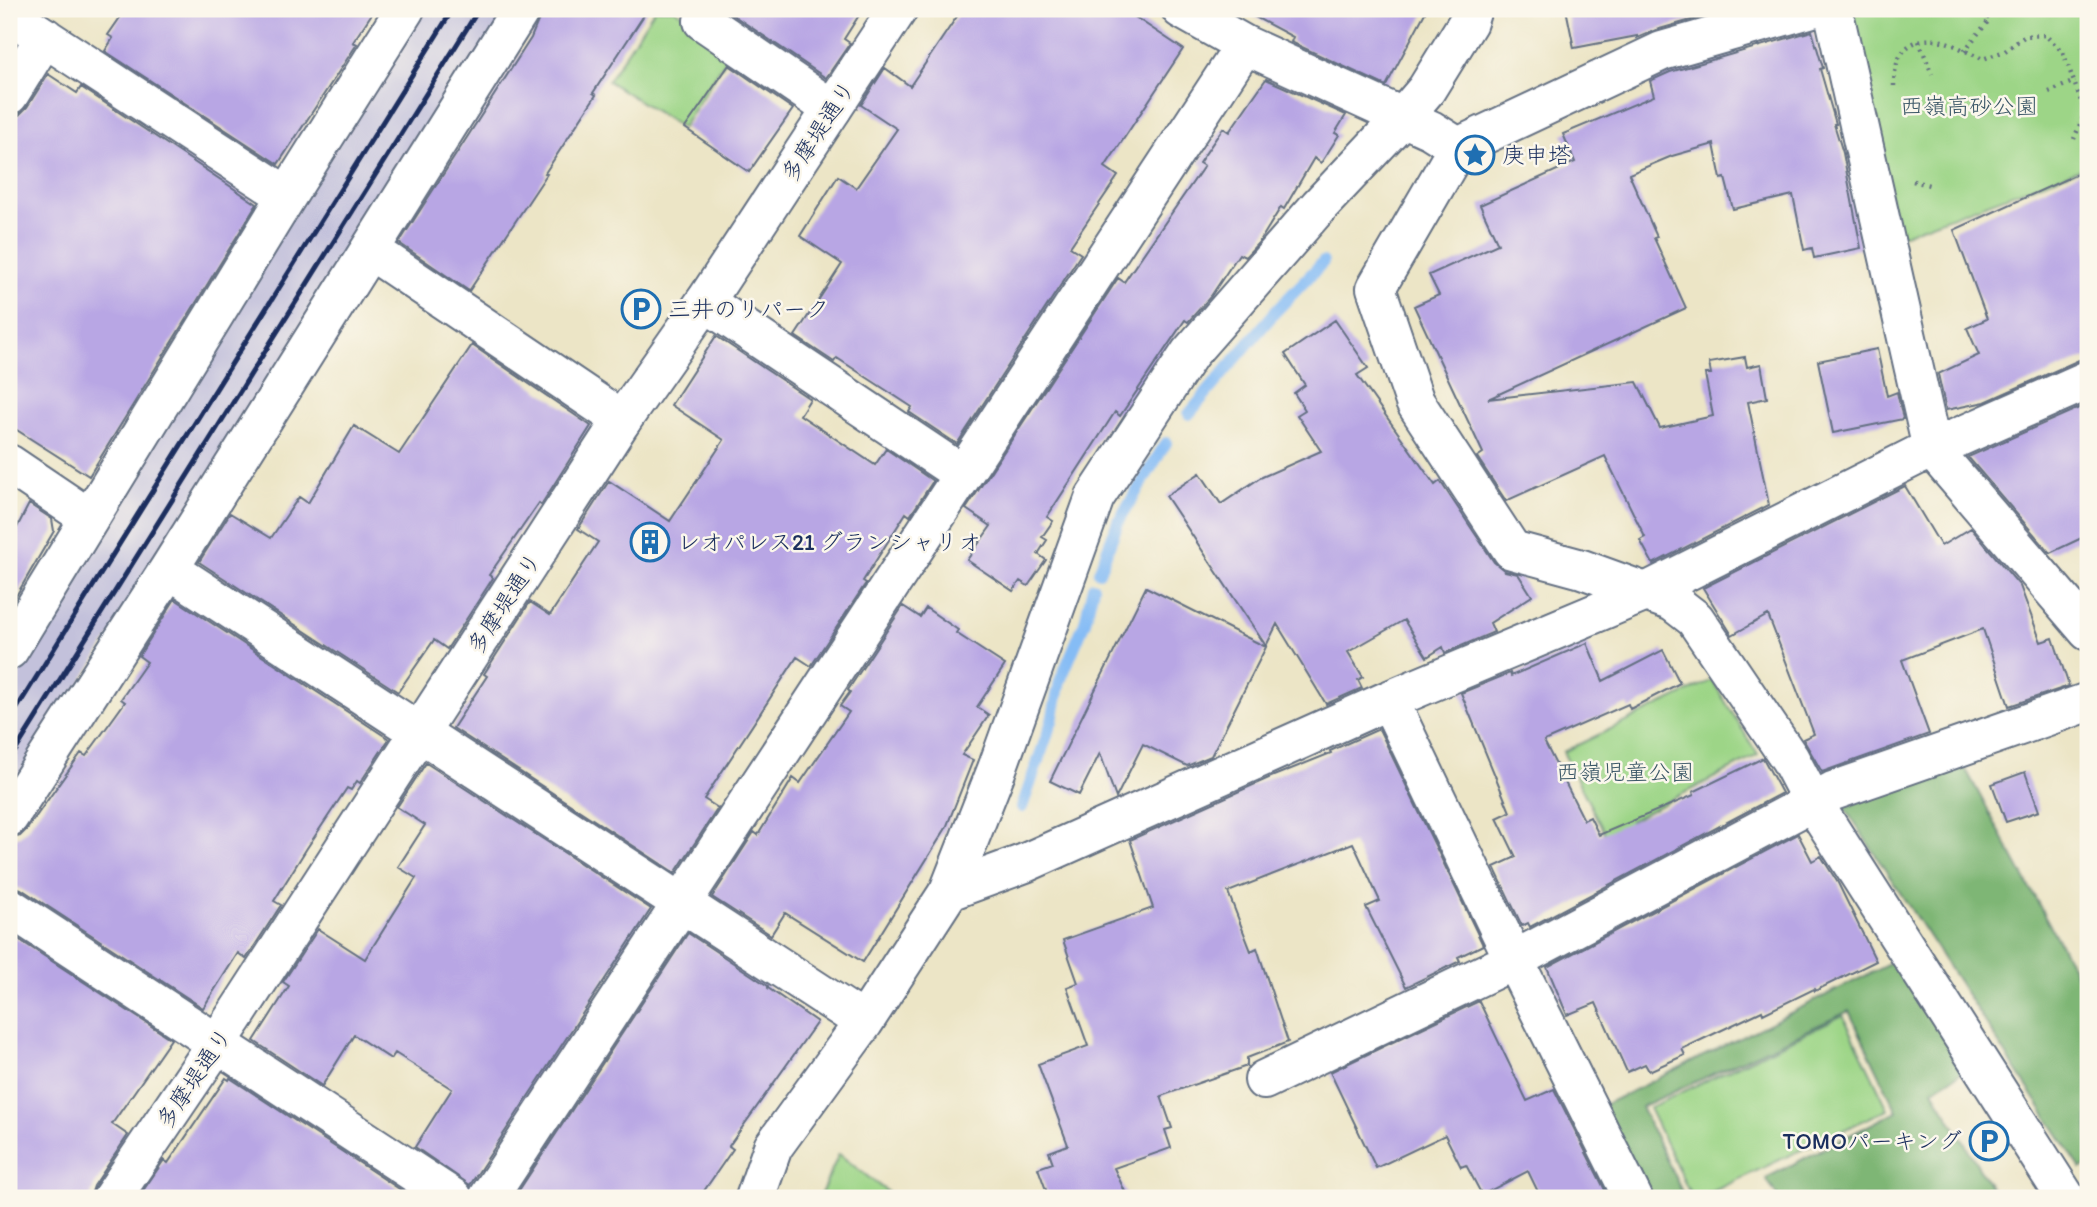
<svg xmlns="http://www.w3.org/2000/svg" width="2097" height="1207" font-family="Itim,'Klee One',sans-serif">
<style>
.industrial{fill:#c3c1db}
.green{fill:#9dd587;stroke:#5c8272;stroke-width:2}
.forest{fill:#7eb674;stroke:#4c7269;stroke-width:2}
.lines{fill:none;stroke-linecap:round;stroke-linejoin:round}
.stream{stroke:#85bcf5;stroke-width:12}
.building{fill:#b8a6e4}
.minor-casing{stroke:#646f82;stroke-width:42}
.major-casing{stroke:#646f82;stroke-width:42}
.path{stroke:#646f82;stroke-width:4.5;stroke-dasharray:2 5;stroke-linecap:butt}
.minor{stroke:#fff;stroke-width:38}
.major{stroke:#fff;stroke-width:38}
.rail{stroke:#1b2f5e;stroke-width:5}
.labels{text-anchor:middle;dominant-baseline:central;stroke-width:5;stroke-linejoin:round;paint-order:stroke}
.park-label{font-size:23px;fill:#3c5868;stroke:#fbf7ec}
.street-label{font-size:23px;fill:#1b2f5e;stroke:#fbf7ec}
.poi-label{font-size:23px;fill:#1b2f5e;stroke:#fbf7ec;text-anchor:start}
</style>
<rect width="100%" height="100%" fill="#fbf7ec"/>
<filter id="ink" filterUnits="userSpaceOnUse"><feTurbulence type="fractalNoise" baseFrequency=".0143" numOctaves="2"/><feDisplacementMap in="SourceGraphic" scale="14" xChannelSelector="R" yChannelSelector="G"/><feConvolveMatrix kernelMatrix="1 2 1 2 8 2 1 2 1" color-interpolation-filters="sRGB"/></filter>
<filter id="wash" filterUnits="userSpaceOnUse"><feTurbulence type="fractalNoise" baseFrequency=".00686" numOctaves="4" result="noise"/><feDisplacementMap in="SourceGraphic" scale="28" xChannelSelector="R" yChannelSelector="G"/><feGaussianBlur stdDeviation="1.57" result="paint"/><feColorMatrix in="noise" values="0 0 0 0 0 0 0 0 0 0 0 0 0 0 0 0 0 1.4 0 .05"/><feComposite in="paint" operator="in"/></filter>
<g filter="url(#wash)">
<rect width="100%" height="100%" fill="#ece5c6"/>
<path class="industrial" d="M420 9H509L9 795V677L366 91Z"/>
<path class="green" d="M655 9H674L734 47 682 128 608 81Z
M1874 9H2088V166L1899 236 1847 16Z
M1712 680 1758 755 1630 821 1654 868 1629 881 1563 752Z
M1843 1015 1888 1109 1699 1198H1692L1649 1108Z
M839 1154 895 1198H819Z"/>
<path class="forest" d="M1963 764 2088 996V1165L2081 1169 1844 807Z
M1895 961 1967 1069 1933 1090 1997 1198H1778L1766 1178 1897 1111 1849 1011 1641 1107 1685 1198H1648L1600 1107Z"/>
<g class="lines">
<path class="stream" d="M1189 414 1276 311 1323 262
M1099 572 1118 522 1166 443
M1022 807 1052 721 1060 681 1085 622 1093 587"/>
</g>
<g id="blocks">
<path class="building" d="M126 9H375L353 42 357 44 278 164 105 51 113 38 108 35Z
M543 9H648L593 93 596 95 545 173 547 174 469 291 399 243 531 38Z
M724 9H863L844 39 850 43 826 78Z
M962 9H1123L1183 49 1105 167 1118 176 1070 247 1081 254 957 444 909 412 912 407 837 358 834 362 795 336 842 264 800 236 838 176 856 188 897 129 861 105 885 68 910 86Z
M1240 9H1427L1386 86 1291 42 1293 37Z
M1566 9H1730L1656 30 1637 38V36L1574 48Z
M1812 31 1823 68 1820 69 1836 124H1834L1843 153 1861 248 1814 258 1812 248 1804 250 1793 195 1733 209 1725 178 1721 179 1714 144 1672 156 1629 174 1657 237 1654 238 1686 308 1488 399 1637 382 1660 428 1713 416 1705 374H1711L1709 363 1745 357 1747 367 1761 364 1767 398 1748 402 1769 505 1653 564 1640 540 1645 537 1605 456 1506 501 1477 457 1483 453 1414 306 1439 295 1429 275 1498 244 1480 205 1575 162 1563 134 1654 96 1650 81 1670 72Z
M729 65 793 109 749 172 685 128Z
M48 74 77 93 81 87 257 204 89 476 9 425V117L19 115 27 107Z
M1266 79 1346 115 1335 133 1339 135 1321 163 1314 158 1284 209 1281 207 1260 241 1245 257 1239 254 1211 296 1188 322 1185 320 1120 416 1115 412 1047 517 1053 521 1042 537 1047 540 1038 554 1046 560 1028 586 1020 581 1013 591 967 560 991 526 966 509 1118 278 1124 282 1204 166 1199 163 1223 128 1229 132Z
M2088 169V358L2079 360 1985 402 1946 410 1938 374 1979 355 1967 328 1987 319 1954 230Z
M1335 320 1368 368 1357 375 1435 485 1440 481 1494 562 1505 571 1518 574 1532 596 1490 623 1494 632 1445 653 1443 647 1427 657 1404 620 1348 652 1363 677 1358 680 1362 688 1326 704 1277 624 1266 646 1166 496 1200 473 1221 504 1260 478 1321 451 1297 415 1305 410 1294 393 1305 385 1285 354Z
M716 336 810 399 800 415 875 465 886 449 933 481 910 516 906 513 863 581 866 583 811 666 797 657 704 799 718 808 675 873 453 728 487 676 484 674 530 602 550 615 598 542 578 529 609 481 670 521 724 440 671 405Z
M472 345 591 426 541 505 539 503 489 575 493 578 447 649 434 640 398 692 199 562 230 513 271 538 299 497 308 503 354 426 399 454Z
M1877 349 1887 396 1897 392 1903 419 1833 433 1818 361Z
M2088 404V535L2050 553 1968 457Z
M1905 486 1941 546 1971 528 2020 586 2041 642 2053 638 2069 686 2009 706 1983 629 1902 660 1929 734 1822 772 1803 739 1814 734 1768 615 1732 635 1703 588Z
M29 504 52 519 54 531 9 608V543Z
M1146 587 1266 647 1211 756 1187 766 1143 744 1116 798 1100 753 1079 795 1050 781Z
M175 599 389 739 360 783 357 781 351 790 347 788 307 848 274 901 281 905 246 959 238 953 203 1008 21 889 9 885V839L20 836 27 829 81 753 86 756 125 702 121 699 147 662 139 656Z
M903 606 920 617 926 608 958 630 956 633 1005 665 977 707 989 715 962 755 973 760 946 828 863 962 785 913 771 935 712 897 754 832 758 835 793 778 800 783 849 712 840 706 850 692 848 690Z
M1587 643 1603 681 1663 650 1680 683 1630 709 1628 704 1544 741 1584 820 1590 817 1599 835 1694 795 1693 792 1763 758 1782 793 1530 927 1528 923 1522 926 1494 867 1516 857 1497 818 1510 812 1461 693 1510 673 1511 676Z
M1379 729 1483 945 1458 957 1460 961 1406 987 1366 907 1380 901 1353 843 1228 892 1251 951 1257 948 1288 1042 1247 1058V1066L1161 1096 1172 1128 1165 1130 1171 1148 1114 1168 1128 1198H1049L1038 1168 1053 1163 1049 1152 1068 1145 1038 1064 1088 1046 1067 987 1078 983 1063 940 1153 908 1130 840 1271 777 1331 753 1330 751Z
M426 763 651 909 470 1185 415 1147 452 1089 395 1053 391 1059 354 1035 322 1086 254 1041 289 986 283 982 318 929 365 959 416 878 398 867 425 825 397 807Z
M2025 772 2039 811 2006 822 1992 784Z
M1798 834 1812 861 1821 856 1838 883 1876 961 1815 991 1814 989 1763 1014 1762 1011 1682 1049 1685 1055 1649 1071 1645 1064 1627 1072 1596 1003 1567 1015 1547 967Z
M9 933 171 1039 112 1124 128 1135 94 1186 90 1198H9Z
M688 933 768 986V988L817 1022 729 1146 733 1149 699 1198H514Z
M1479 1001 1527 1101 1554 1089 1609 1198H1541L1528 1171 1482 1195 1466 1165 1461 1167 1445 1135 1376 1168 1330 1072Z
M226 1078 229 1080 230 1078 413 1198H138L164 1160 168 1163Z"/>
</g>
</g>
<g filter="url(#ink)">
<use href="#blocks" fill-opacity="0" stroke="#646f82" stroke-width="2"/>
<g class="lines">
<defs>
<path id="minor" d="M1181 9 1245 45 1431 130 1458 147
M1809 9 1662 51 1458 147 1376 288 1415 402 1512 550 1582 569 1673 602 1695 619 1790 759 1812 801 2066 1198
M1833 9 1932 449 2088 631
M9 14 287 196
M703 21 832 109
M9 95 45 37
M370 250 622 420
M705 302 962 474
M9 464 89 518
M169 569 864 1022
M9 650 287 196 405 9
M1389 700 1514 960 1633 1198
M9 817 169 569 521 9
M949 891 1025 863 1389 700 1646 592 1916 456 2088 380
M9 907 453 1198
M1264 1080 1514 960 1833 791 2088 702
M488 1198 1245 45
M755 1198 773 1147 864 1022 949 891 997 769 1095 497 1190 353 1319 206 1402 118 1426 90 1468 22 1472 9"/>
<path id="major" d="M112 1198 234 1018 622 420 705 302 898 9"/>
</defs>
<use href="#minor" class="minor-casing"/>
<use href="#major" class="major-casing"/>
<path class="path" d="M1919 41 1932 74
M1964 51 1990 19 1976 9
M1894 86C1894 58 1905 37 1936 40 1951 41 1969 54 1983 59L2005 51 2025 36 2045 35 2063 52 2085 112 2074 139
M2049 92 2075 81
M1913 181 1933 186"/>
<use href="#minor" class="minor"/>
<use href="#major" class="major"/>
<path class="rail" d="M9 721 453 9
M9 761 479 9"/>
</g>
</g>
<defs>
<symbol id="sight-ring" viewBox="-11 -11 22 22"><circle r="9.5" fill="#fbf7ec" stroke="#1f6fb2" stroke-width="1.5"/><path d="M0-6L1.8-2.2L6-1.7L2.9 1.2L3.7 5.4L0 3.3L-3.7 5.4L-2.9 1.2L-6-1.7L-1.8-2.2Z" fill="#1f6fb2"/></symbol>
<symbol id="parking-ring" viewBox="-11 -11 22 22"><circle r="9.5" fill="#fbf7ec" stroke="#1f6fb2" stroke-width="1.5"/><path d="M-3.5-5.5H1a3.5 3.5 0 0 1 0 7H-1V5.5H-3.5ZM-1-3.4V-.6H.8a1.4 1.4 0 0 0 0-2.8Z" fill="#1f6fb2"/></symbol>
<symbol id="building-ring" viewBox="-11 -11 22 22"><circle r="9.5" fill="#fbf7ec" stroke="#1f6fb2" stroke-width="1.5"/><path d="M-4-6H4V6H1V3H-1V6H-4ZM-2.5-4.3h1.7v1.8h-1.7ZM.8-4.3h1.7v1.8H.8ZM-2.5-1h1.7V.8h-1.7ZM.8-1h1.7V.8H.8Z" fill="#1f6fb2"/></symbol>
</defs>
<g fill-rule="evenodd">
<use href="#sight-ring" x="1453" y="133" width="44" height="44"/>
<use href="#parking-ring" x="619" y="287" width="44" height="44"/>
<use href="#building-ring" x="628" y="520" width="44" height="44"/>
<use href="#parking-ring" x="1967" y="1119" width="44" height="44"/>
</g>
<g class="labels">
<g class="park-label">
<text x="1969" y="106">西嶺高砂公園</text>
<text x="1625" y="772">西嶺児童公園</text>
</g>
<g class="street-label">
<text transform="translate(818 131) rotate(-57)">多摩堤通り</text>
<text transform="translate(504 603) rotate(-57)">多摩堤通り</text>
<text transform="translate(194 1078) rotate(-56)">多摩堤通り</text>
</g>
<g class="poi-label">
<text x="1502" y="155">庚申塔</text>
<text x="668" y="309">三井のリパーク</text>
<text x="677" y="542">レオパレス21 グランシャリオ</text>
<text x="1962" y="1141" text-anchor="end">TOMOパーキング</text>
</g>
</g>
<rect width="2097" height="1207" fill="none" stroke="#fbf7ec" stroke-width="35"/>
</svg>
